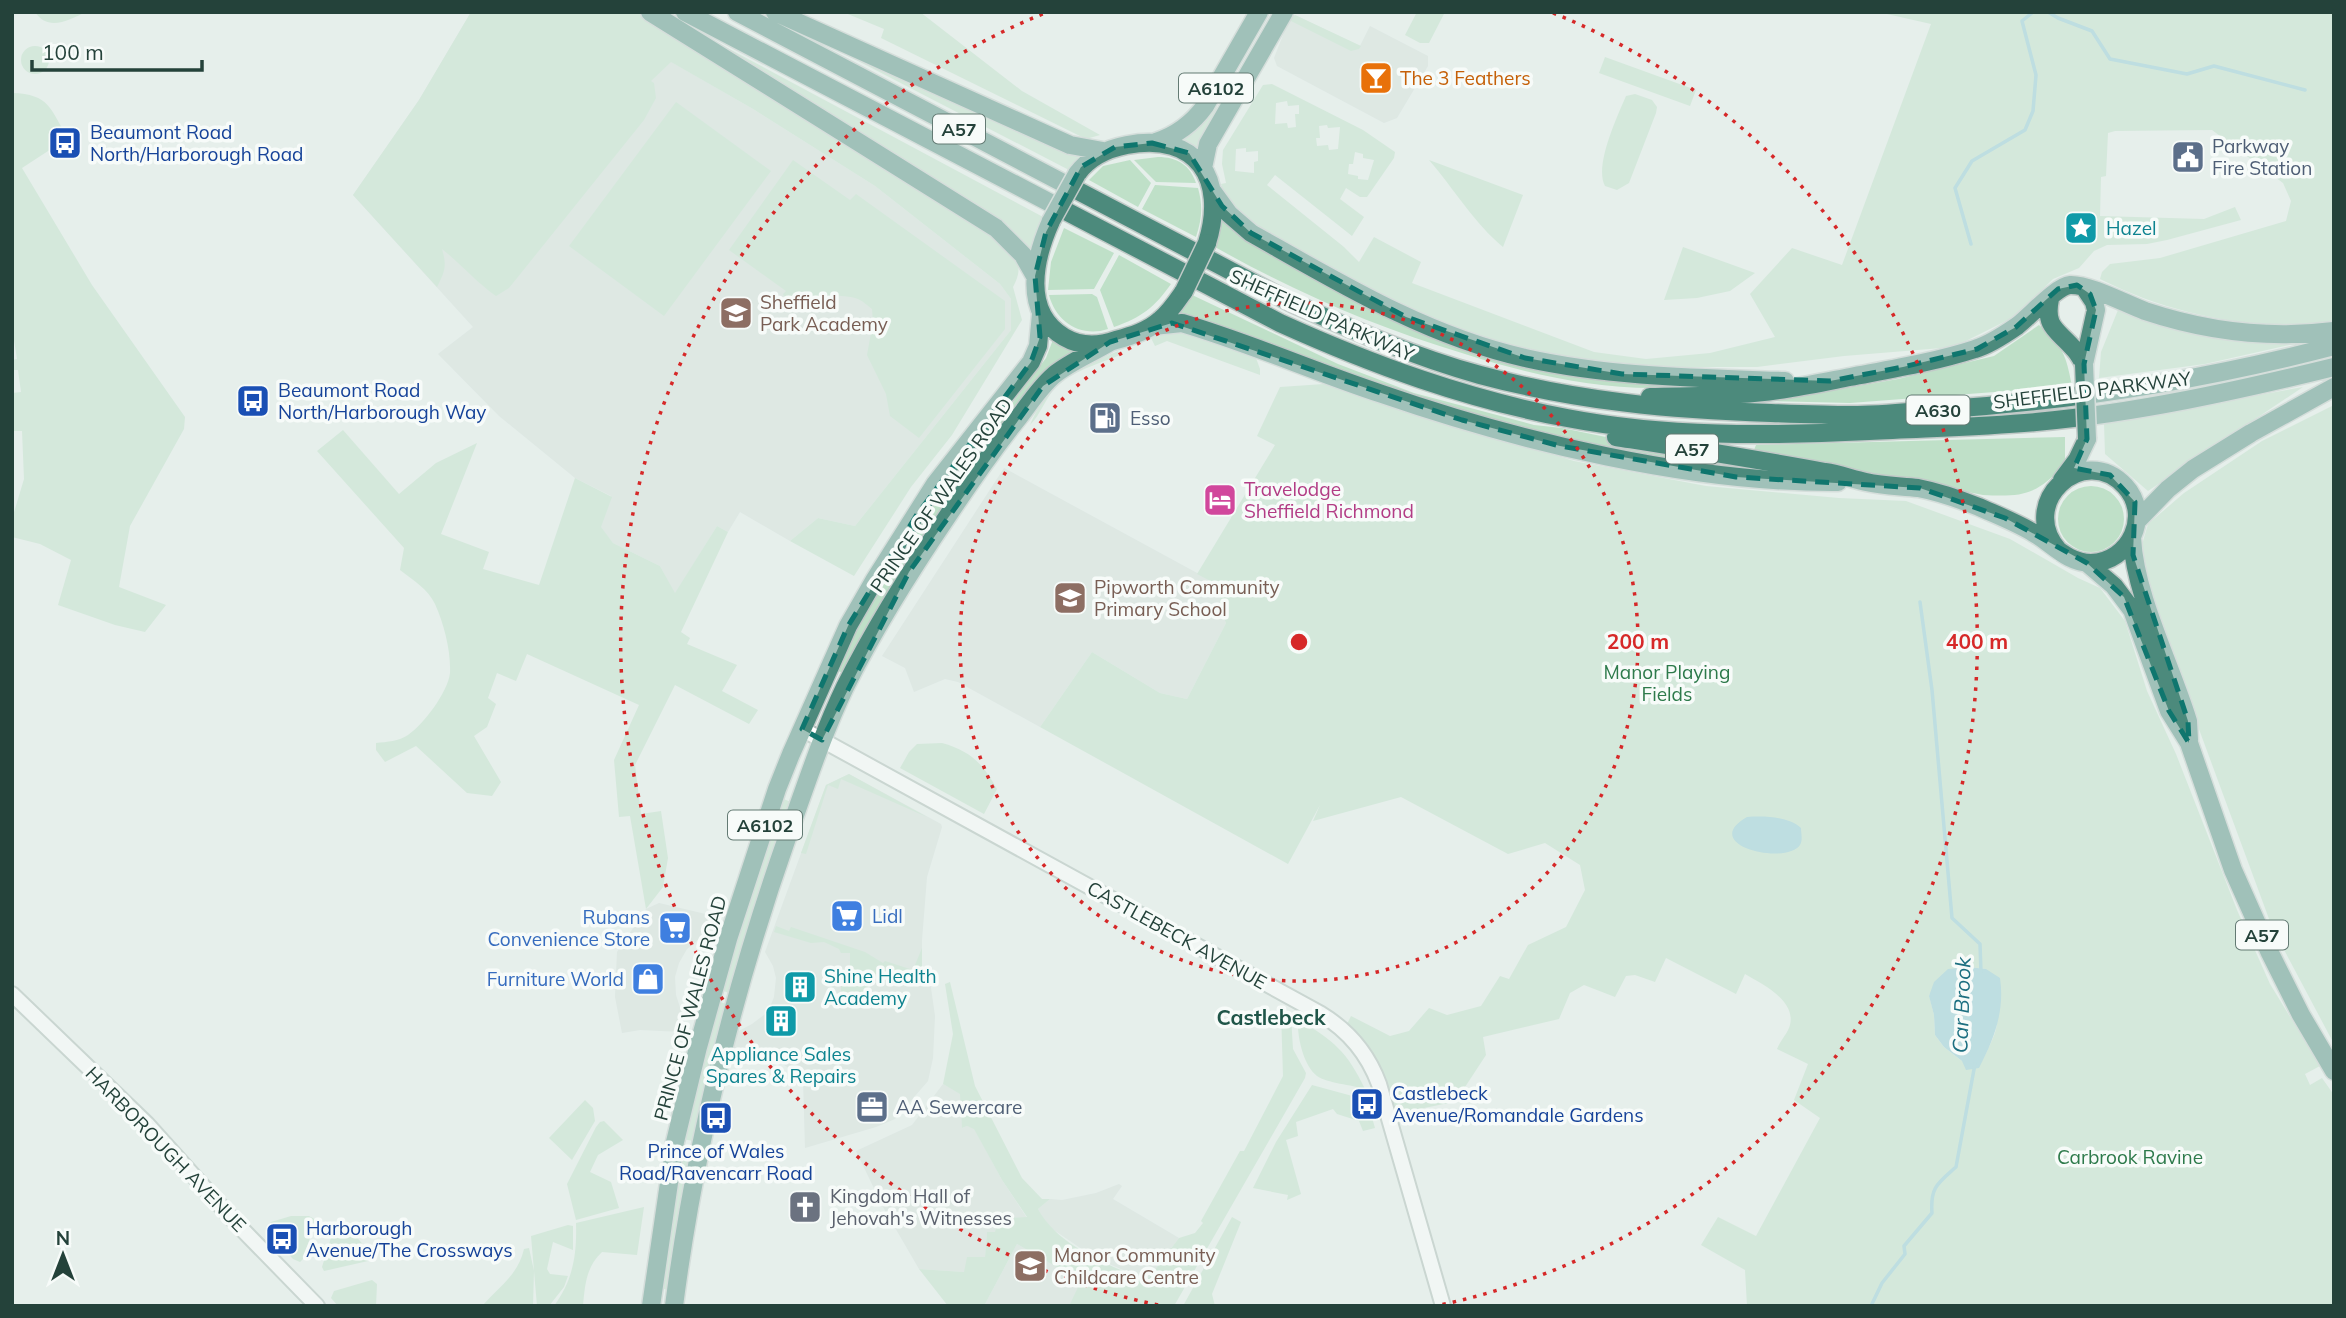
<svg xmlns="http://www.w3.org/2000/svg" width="2346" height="1318" font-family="Mulish,sans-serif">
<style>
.built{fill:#d4dfda}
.green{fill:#bfe0c8;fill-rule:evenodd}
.water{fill:#8ec9d4}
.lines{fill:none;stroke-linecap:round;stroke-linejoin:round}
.stream{stroke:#8ec9d4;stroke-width:3.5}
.tertiary-casing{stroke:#a8b8b2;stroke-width:18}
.trunk-casing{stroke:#c2cac8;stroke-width:21}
.tertiary{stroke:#fff;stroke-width:14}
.trunk{stroke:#4c8a7c;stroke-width:18}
.trunk-bridge-casing{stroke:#c2cac8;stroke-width:21;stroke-linecap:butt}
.trunk-bridge{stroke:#4c8a7c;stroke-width:18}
.marked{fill:none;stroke:#0f766e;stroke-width:5;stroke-dasharray:14 9;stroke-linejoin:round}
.ring{fill:none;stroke:#d62828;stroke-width:3.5;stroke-dasharray:3.5 7}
.labels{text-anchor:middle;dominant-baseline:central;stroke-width:7;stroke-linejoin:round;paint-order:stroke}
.shield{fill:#f7fbf9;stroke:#637a73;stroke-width:2}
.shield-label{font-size:18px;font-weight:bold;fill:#24423a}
.food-label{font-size:19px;fill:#c56008;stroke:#f7fbf9;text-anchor:start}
.transit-label{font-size:19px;fill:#164399;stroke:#f7fbf9;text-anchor:start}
.service-label{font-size:19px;fill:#4e5e75;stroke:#f7fbf9;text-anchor:start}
.culture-label{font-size:19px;fill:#0d838f;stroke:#f7fbf9;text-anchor:start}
.education-label{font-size:19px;fill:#785e54;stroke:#f7fbf9;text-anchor:start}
.street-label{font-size:19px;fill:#24423a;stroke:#f7fbf9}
.hotel-label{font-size:19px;fill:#b23c85;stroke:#f7fbf9;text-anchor:start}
.park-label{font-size:19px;fill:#2d7a4b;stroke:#f7fbf9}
.shop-label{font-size:19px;fill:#366cbe;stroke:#f7fbf9;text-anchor:end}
.worship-label{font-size:19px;fill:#5b616d;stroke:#f7fbf9;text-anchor:start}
.water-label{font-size:21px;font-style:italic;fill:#1c6f80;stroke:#f7fbf9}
.neighbourhood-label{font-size:21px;font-weight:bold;fill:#1f5548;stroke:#f7fbf9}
.centre{fill:#d62828;stroke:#f7fbf9;stroke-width:3.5}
.ring-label{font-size:21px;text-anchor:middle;font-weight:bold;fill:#d62828;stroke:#f7fbf9;stroke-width:7;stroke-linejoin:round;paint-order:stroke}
</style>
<rect width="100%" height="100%" fill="#e6efeb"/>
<path class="built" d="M471 12 661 56 753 109 875 186 1000 284 1011 299V330L855 526 818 518 790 541 740 512 728 532 717 526 675 594 660 566 613 543 600 527 611 496 575 478 499 416 438 354 473 327 353 195 419 100Z
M1295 15 1360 46 1370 26 1428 56V66L1397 118 1384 123 1277 66 1274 58 1289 20Z
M1004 468 1221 586 1220 610 1226 623 1187 699 1160 693 1092 652 1040 727 958 682 945 679 914 692 905 668 882 656Z
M849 774 941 824 942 827 927 877 922 940V974H929L935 1016 933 1058 928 1081 895 1119 876 1127 805 1148 803 1078 780 1062 729 1046 735 1033 752 1024 764 1015 770 1007 774 997 776 978 773 966 765 952 826 785Z
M659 903 714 916 708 932 687 949 679 963 675 977 676 995 685 1023 682 1032 640 1030 622 1033 615 997 617 952 646 909Z
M943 1084 961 1094 962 1128 967 1126 974 1128 1002 1180 1027 1218 997 1219 995 1232H987L985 1258 964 1272 919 1269 883 1207 856 1151 912 1125Z
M1119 1184 1122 1186 1113 1199 1179 1238 1147 1280 1095 1258 1048 1226 1038 1209 1050 1199 1062 1200 1096 1193Z
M1017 1244 1082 1281 1069 1306H984Z"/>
<path class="green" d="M35 12H86C69 20 48 32 35 12Z
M471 12H637L996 233C1012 252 1027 262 1013 287L1022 320 952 435 911 487 854 576 790 541 818 518 855 526 1011 330V299L1000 284 875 186 753 109 671 62 651 81 654 83 656 98 644 120 509 288 496 296C476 282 461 264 442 249 447 266 445 271 437 287L353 195 419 100Z
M843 12H920L1022 91 1100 135 1086 139 881 38 884 29Z
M1417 12H1445L1429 43H1420L1405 35Z
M1878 12H2334V321C2256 333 2169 314 2100 279L2102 272 2110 264 2160 258 2286 221 2291 201 2283 183 2212 130 2115 131 2108 133 2106 176 2101 177 2100 216 2204 219 2235 207 2241 220 2167 240 2147 244 2107 245 2094 251 2079 268 2053 279 2016 316 1954 347 1844 356 1757 367H1643L1577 359 1513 347 1473 335 1395 305 1263 235 1228 205 1221 184 1226 183 1222 164 1223 150 1263 85 1272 84 1363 130 1395 152 1394 158 1367 197H1360L1346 188 1340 199 1364 217 1352 236 1275 175 1267 185 1344 247 1359 262 1374 237 1421 262 1412 283 1594 352 1646 359 1710 353 1775 337 1750 294 1792 248 1842 265 1931 24ZM1287 101 1288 106 1299 105V114H1295L1296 127 1288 128 1287 123 1275 124 1276 103ZM1327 125 1328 128 1340 127 1338 149 1329 150 1328 145 1317 146 1316 138H1320L1319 126ZM1246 148V152L1258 151V161L1254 162V173L1235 171 1236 149ZM1355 152 1363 154V158L1374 160 1368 180 1358 179V176L1348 174 1349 164H1353Z
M1295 15 1361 46 1359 49 1351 51 1289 20Z
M804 33 1067 153 1085 157 1077 166 1073 165 1069 170Z
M718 43 1045 218 1033 256 1008 225 987 211 721 48Z
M21 60a14 14 0 1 1 28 0a14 14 0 1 1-28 0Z
M1605 57 1696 90 1690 106 1599 73Z
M12 93C50 94 50 109 68 138L22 168 92 285 185 417 184 429 130 526 119 587 166 605 145 632 115 625 58 605 71 560 40 544 12 537V519L24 479 22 431H12V393L21 392 18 370H12V360L17 359 12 328Z
M1635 94 1652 100 1657 107 1656 113 1629 183 1617 190 1605 186C1594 166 1617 117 1626 96Z
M676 102 771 171 664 316 569 246Z
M1213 106 1218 108 1195 150 1181 142 1199 126Z
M1158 157C1177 157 1190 165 1196 183L1156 182 1134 160Z
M793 160 850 200 856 194 1005 301V329L919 438 890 416 886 394 867 355 873 322 872 309C868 306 863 301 858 299 840 293 805 296 786 300L783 294 786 291 729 250Z
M1130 160 1151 183 1138 207 1089 180 1103 166Z
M1429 160 1523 195 1503 247C1475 224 1454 189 1429 160Z
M1155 185 1198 188C1203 206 1202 219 1196 237L1142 209Z
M1221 215 1234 232 1426 334 1707 386C1693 390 1674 388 1659 388 1593 389 1528 374 1465 354 1377 328 1295 292 1215 247L1218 241 1216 238Z
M1064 228 1114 253 1094 289 1048 290 1051 262Z
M1683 247 1755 273 1730 291 1697 298 1664 300Z
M1119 255 1171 284C1154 308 1142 317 1114 327L1100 290Z
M1092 294 1097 297 1108 329C1081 338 1056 322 1049 295Z
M1190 294 1338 364 1414 393 1534 425 1562 428 1723 461 1720 465 1617 450 1475 416 1186 316 1172 314Z
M2118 310 2216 338 2289 339 2294 344 2205 364 2099 378 2101 352Z
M2039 325C2063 346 2066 355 2072 386L1850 403 1772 401 1898 379 1994 356Z
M1165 331H1185L1256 358 1260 369V375L1167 341 1155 346 1151 338Z
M1054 337 1077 348 1043 375 997 434 992 430 1046 358Z
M1118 351 1120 355C1098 364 1072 371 1055 388 1045 399 1041 414 1030 425 1046 385 1081 367 1118 351Z
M1324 384 1574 461 1706 486 1839 498 1906 501 2010 539 2078 578 2100 588 2125 621 2147 691 2176 754 2237 910 2270 984 2320 1066 2305 1074 2310 1085 2322 1078 2334 1095V1306H1747L1745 1270 1701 1245 1718 1217 1756 1236 1820 1118 1794 1100 1808 1064 1777 1049C1780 1041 1788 1033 1790 1025 1796 1000 1762 984 1745 974L1736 994 1666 958 1655 982 1635 975 1626 976 1615 997 1584 985 1570 993 1559 1019 1483 1037 1486 1055 1465 1087 1468 1099 1395 1114 1385 1085 1346 1026 1351 1016 1390 1036 1409 1031 1429 1008 1447 1015 1481 1006 1500 976 1509 979 1528 945 1566 927 1585 890 1580 865 1545 843 1508 854 1401 797 1313 821 1320 805 1288 864 1040 727 1092 652 1160 693 1187 699 1226 623 1220 610V586L1197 574 1275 445 1257 436 1280 387ZM1968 967 1986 969C2001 1019 2004 1021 1978 1068L1962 1061 1944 1047 1935 1035 1934 1015 1929 995Z
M2303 387 2148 491 2105 454 2104 423Z
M2334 405V1044L2272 927 2148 591 2141 548 2148 524 2184 493 2262 441Z
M343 430 399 494 436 463 477 443 441 534 489 552 483 569 539 585 575 478 612 497 601 527 613 543 660 566 675 593 717 526 728 532 681 632 690 638 687 644 737 665 722 691 758 710 749 724 675 685 635 765 641 814 661 811 668 858 663 887 646 909 630 816 619 817 614 760 639 705 527 654 516 681 497 673 488 698 496 704 487 727 474 736 501 782 492 796 467 793 416 746 385 762 376 750V743C387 742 399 741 408 735 423 725 448 692 450 673 451 651 444 624 435 604 428 589 413 580 400 570L404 548 317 451Z
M2065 437V463C2038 495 2023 497 1983 495L1754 450 1756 445Z
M977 451 981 454 937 515 845 674 834 669 849 638 923 516H925Z
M2058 519a33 33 0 1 1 66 0a33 33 0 1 1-66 0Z
M942 743C971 751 983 764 997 789L984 814 900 768 909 752 917 744Z
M849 774 927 817 841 779 838 789 828 785 806 854 801 853 826 785Z
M781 798 791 802 758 897 729 993 718 989Z
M776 926 789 931 791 927 865 952 883 963 885 961 913 970 922 948V974H867L868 995 864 1001 841 1002V974L850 973V953H841L839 949 824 942 811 943 774 932Z
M950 982 975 1086 1022 1178 1042 1199H1050L1038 1209C1058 1246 1109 1266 1147 1280L1179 1238 1195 1233 1203 1223 1201 1221 1240 1151H1244L1283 1076 1281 1011 1291 1016 1293 1049 1306 1073 1305 1078 1174 1306H1069L1081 1281 1017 1244 984 1306H948L919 1269 964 1272 967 1257H985L987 1232H995L997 1219 1027 1217 1002 1180 974 1129 967 1126 962 1128 960 1094 943 1084 953 1034 945 984Z
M715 1000 726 1004 694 1141 682 1139Z
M1298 1020C1333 1039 1348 1053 1365 1089 1352 1085 1327 1083 1317 1076 1303 1065 1297 1036 1298 1020Z
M1312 1085 1367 1100 1375 1128 1363 1131 1359 1121 1337 1114 1333 1109 1296 1122 1298 1136 1286 1140 1301 1194 1287 1200 1288 1195 1253 1188 1276 1142Z
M585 1100 593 1108 595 1121 572 1160 549 1138Z
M604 1121 623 1140 598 1155 590 1172 611 1182 619 1208 576 1220 567 1184 596 1127 600 1122Z
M677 1158 689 1161 670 1290 658 1288Z
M644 1207 637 1255 602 1252C586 1267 585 1285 583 1306H554C573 1280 577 1255 576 1223Z
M291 1216H309L316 1220 303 1259 300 1262 293 1259 266 1230 271 1222Z
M1232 1217 1241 1222 1212 1294 1215 1306H1183Z
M338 1225C352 1230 366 1244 369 1258L368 1261 324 1271 322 1267 334 1228Z
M568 1225 573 1226V1250L553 1242 547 1269 550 1274 568 1276 564 1287 549 1306H537L531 1236Z
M529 1248 534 1271 533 1306H482C499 1287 518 1275 524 1249Z
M372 1280 377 1284 376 1306H338L331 1298 334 1291Z"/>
<path class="water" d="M1747 817C1764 816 1788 816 1801 828 1801 834 1803 840 1800 845 1785 866 1698 845 1747 817Z
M1968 967 1986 969 2000 978C2005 1011 1994 1039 1979 1068L1966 1070 1962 1061 1944 1047 1935 1035 1934 1015 1929 996 1934 982 1948 969Z"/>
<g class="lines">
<path class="stream" d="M2048 12 2058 18 2092 31 2110 59 2187 74 2214 66 2305 90
M1971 244 1955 188 1972 161 2025 130 2033 111 2036 75 2022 21 2033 12
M1920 602 1932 690 1952 918 1980 944 1981 973
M1871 1306 1882 1283 1905 1254 1904 1246 1932 1213C1930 1187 1938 1183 1956 1167L1975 1064"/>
<defs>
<path id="tertiary" d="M802 729 1321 1014C1349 1031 1368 1054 1379 1084L1443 1306
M12 994 147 1124 236 1223 317 1306"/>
<path id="trunk" d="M650 12 996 228 1023 255 1035 276
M685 12 1280 323C1373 365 1466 399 1567 418 1666 437 1768 436 1869 431 1924 428 1980 427 2036 422 2136 413 2236 391 2334 367
M737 12 1290 302C1351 329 1414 357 1480 375 1577 401 1671 410 1771 413 1798 414 1825 415 1852 415 1884 415 1916 411 1948 409 2078 400 2207 379 2334 346
M775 12 1070 145 1103 151
M1156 142C1177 135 1192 124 1205 106L1259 12
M1203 168 1208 144 1284 12
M1077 174C1089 157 1106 149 1127 145 1197 132 1227 179 1207 243
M1213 192 1229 214 1251 233C1338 282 1426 336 1525 358 1610 377 1698 378 1785 381
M1051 221C1034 259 1022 312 1064 337 1081 347 1099 346 1116 340 1131 336 1148 331 1160 320 1170 312 1177 301 1184 291
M2050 299C2044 328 2058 330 2074 349 2078 353 2081 359 2084 364
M1153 326 1182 323C1250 343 1315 372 1382 394 1521 442 1690 483 1838 482
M2084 364 2096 310 2094 302 2086 290
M1650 397C1680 396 1710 397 1740 394 1778 392 1814 384 1850 377 1892 369 1935 362 1975 349 1989 345 2004 335 2017 326 2030 316 2057 286 2070 285 2089 284 2126 304 2145 311 2205 331 2270 339 2334 331
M1616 437C1685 448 1755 459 1825 472 1839 474 1852 479 1866 482 1883 486 1901 486 1918 488 1939 492 1959 499 1979 507 1997 515 2015 522 2032 532 2052 543 2067 563 2091 563 2130 562 2152 515 2125 486 2083 441 2016 504 2059 551
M2062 480 2077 460 2087 439
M2137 521 2168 489 2193 469 2251 433 2334 387
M2132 538C2135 596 2171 665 2188 721L2189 740
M2087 563 2114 586 2132 610 2169 711 2189 743 2233 870 2270 953 2301 1015 2334 1071
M651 1306 675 1142 698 1047 728 939 777 789 791 754 848 626 875 579 935 484 1031 362 1038 346 1041 314
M674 1306C695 1144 734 988 788 835 806 785 822 735 845 687 875 627 911 570 949 514 971 481 994 448 1019 417 1030 403 1040 387 1054 375 1070 362 1092 353 1110 342"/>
</defs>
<use href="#tertiary" class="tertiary-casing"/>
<use href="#trunk" class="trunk-casing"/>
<use href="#tertiary" class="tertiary"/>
<use href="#trunk" class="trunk"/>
<defs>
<path id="trunk-bridge" d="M1051 221 1077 174
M1184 291 1207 243
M2084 364 2087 439"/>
</defs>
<use href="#trunk-bridge" class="trunk-bridge-casing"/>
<use href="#trunk-bridge" class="trunk-bridge"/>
</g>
<path d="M0 0H2346V1318H0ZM1152 143 1189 153 1222 206 1251 233 1406 317 1525 358 1622 374 1830 381 1903 367 1977 349 2016 327 2058 289 2077 285 2090 294 2096 310 2084 364 2087 439 2074 468 2110 475 2135 502 2133 555 2188 721 2189 743 2169 711 2124 597 2087 563 2005 518 1920 488 1736 477 1560 446 1462 420 1172 323 1110 342 1043 386 909 572 822 740 802 729 848 626 916 516 1031 362 1040 337 1035 276 1046 232 1081 167 1115 147Z" fill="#e6efeb" fill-opacity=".55" fill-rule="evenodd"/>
<path class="marked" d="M1152 143 1189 153 1222 206 1251 233 1406 317 1525 358 1622 374 1830 381 1903 367 1977 349 2016 327 2058 289 2077 285 2090 294 2096 310 2084 364 2087 439 2074 468 2110 475 2135 502 2133 555 2188 721 2189 743 2169 711 2124 597 2087 563 2005 518 1920 488 1736 477 1560 446 1462 420 1172 323 1110 342 1043 386 909 572 822 740 802 729 848 626 916 516 1031 362 1040 337 1035 276 1046 232 1081 167 1115 147Z"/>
<g class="ring">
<circle cx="1299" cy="642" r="339"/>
<path d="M1158 1305A678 678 0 0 1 1045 13M1553 13A678 678 0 0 1 1440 1305"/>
</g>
<defs>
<symbol id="bar-square" viewBox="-11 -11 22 22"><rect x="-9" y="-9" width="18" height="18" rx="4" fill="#e8710a" stroke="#f7fbf9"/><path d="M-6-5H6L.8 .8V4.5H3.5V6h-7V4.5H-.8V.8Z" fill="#fff"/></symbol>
<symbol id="bus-square" viewBox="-11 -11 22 22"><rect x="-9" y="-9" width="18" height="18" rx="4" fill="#1a4fb4" stroke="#f7fbf9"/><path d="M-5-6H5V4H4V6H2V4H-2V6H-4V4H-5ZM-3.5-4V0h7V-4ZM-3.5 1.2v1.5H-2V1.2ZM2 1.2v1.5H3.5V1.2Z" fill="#fff"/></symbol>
<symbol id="civic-square" viewBox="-11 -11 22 22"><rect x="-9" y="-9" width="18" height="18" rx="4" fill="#5c6f8a" stroke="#f7fbf9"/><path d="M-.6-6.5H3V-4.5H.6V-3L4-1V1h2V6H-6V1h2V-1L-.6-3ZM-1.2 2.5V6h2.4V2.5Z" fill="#fff"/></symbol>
<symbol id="sight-square" viewBox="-11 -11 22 22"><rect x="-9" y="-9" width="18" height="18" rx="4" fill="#0f9aa8" stroke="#f7fbf9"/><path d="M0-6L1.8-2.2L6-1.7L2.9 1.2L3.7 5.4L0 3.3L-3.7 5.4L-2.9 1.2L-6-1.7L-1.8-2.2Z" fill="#fff"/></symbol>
<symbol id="school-square" viewBox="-11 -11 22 22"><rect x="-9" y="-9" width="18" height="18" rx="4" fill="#8d6e63" stroke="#f7fbf9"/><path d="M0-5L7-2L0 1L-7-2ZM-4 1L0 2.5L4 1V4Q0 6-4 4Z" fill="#fff"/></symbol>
<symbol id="fuel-square" viewBox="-11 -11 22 22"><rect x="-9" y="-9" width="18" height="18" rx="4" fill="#5c6f8a" stroke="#f7fbf9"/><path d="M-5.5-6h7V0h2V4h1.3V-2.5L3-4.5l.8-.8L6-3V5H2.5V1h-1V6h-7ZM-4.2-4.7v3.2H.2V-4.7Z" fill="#fff"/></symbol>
<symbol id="hotel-square" viewBox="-11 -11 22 22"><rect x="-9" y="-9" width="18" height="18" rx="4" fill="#d1479c" stroke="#f7fbf9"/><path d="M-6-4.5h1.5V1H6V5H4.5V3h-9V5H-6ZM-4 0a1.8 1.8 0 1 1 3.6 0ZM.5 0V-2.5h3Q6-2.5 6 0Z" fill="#fff"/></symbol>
<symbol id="supermarket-square" viewBox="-11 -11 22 22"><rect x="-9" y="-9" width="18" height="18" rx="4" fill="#3f7fe0" stroke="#f7fbf9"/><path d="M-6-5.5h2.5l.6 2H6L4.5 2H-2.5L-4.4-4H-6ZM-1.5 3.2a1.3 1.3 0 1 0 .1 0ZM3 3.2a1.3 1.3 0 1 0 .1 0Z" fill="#fff"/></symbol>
<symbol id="shop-square" viewBox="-11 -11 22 22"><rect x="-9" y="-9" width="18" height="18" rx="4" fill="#3f7fe0" stroke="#f7fbf9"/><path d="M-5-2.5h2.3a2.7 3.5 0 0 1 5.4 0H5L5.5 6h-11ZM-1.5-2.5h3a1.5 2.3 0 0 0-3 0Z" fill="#fff"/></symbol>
<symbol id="building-square" viewBox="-11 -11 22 22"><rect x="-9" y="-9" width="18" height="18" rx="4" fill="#0f9aa8" stroke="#f7fbf9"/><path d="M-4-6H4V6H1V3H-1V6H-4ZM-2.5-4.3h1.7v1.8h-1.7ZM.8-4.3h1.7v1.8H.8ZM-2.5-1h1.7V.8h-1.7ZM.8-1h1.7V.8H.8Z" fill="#fff"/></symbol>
<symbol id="office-square" viewBox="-11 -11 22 22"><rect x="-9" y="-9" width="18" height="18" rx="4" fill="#5c6f8a" stroke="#f7fbf9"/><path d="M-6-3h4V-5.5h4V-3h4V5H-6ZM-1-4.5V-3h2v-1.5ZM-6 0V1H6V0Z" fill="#fff"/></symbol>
<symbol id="church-square" viewBox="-11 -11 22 22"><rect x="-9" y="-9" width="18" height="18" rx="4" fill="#6b7280" stroke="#f7fbf9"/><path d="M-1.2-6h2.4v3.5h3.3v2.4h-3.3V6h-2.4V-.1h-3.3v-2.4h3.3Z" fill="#fff"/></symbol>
</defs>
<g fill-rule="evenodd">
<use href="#bar-square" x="1357" y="59" width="38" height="38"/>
<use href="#bus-square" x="46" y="124" width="38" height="38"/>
<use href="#civic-square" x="2169" y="138" width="38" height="38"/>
<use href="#sight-square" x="2062" y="209" width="38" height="38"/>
<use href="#school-square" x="717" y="294" width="38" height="38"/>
<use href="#bus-square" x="234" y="382" width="38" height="38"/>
<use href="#fuel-square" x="1086" y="399" width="38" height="38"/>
<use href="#hotel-square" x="1201" y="481" width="38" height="38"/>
<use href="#school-square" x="1051" y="579" width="38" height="38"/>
<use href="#supermarket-square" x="828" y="897" width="38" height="38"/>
<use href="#supermarket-square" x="656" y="909" width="38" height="38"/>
<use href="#shop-square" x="629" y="960" width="38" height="38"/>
<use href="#building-square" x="781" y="968" width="38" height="38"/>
<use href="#building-square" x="762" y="1002" width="38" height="38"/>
<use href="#bus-square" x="1348" y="1085" width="38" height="38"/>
<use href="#office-square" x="853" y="1088" width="38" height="38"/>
<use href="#bus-square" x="697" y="1099" width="38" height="38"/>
<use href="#church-square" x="786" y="1188" width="38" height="38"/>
<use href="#bus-square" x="263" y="1220" width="38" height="38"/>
<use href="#school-square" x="1011" y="1247" width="38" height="38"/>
</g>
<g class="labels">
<g class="shield">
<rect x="1179" y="73.5" width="74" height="29" rx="5"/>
<rect x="933" y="114.5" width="52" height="29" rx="5"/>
<rect x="1906.5" y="395.5" width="63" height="29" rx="5"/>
<rect x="1666" y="434.5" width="52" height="29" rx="5"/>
<rect x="728" y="810.5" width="74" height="29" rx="5"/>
<rect x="2236" y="920.5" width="52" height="29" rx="5"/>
</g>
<g class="shield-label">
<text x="1216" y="88">A6102</text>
<text x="959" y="129">A57</text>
<text x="1938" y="410">A630</text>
<text x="1692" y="449">A57</text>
<text x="765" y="825">A6102</text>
<text x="2262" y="935">A57</text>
</g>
<g class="food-label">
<text x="1400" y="78">The 3 Feathers</text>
</g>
<g class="transit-label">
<text x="90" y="132">Beaumont Road<tspan x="90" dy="22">North/Harborough Road</tspan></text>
<text x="278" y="390">Beaumont Road<tspan x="278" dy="22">North/Harborough Way</tspan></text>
<text x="1392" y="1093">Castlebeck<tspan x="1392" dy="22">Avenue/Romandale Gardens</tspan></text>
<text x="716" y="1151" text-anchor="middle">Prince of Wales<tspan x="716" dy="22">Road/Ravencarr Road</tspan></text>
<text x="306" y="1228">Harborough<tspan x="306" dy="22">Avenue/The Crossways</tspan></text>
</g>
<g class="service-label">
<text x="2212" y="146">Parkway<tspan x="2212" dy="22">Fire Station</tspan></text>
<text x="1130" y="418">Esso</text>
<text x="896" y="1107">AA Sewercare</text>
</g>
<g class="culture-label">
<text x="2106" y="228">Hazel</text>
<text x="824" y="976">Shine Health<tspan x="824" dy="22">Academy</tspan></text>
<text x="781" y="1054" text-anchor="middle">Appliance Sales<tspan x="781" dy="22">Spares &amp; Repairs</tspan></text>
</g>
<g class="education-label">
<text x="760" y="302">Sheffield<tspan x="760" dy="22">Park Academy</tspan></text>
<text x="1094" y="587">Pipworth Community<tspan x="1094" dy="22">Primary School</tspan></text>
<text x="1054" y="1255">Manor Community<tspan x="1054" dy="22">Childcare Centre</tspan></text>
</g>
<g class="street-label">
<text transform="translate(1322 315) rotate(24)">SHEFFIELD PARKWAY</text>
<text transform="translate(2092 390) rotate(-7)">SHEFFIELD PARKWAY</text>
<text transform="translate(941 495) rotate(-55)">PRINCE OF WALES ROAD</text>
<text transform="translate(1177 935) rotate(29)">CASTLEBECK AVENUE</text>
<text transform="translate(690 1008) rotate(-75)">PRINCE OF WALES ROAD</text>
<text transform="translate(166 1149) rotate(46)">HARBOROUGH AVENUE</text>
</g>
<g class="hotel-label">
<text x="1244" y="489">Travelodge<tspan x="1244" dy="22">Sheffield Richmond</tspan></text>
</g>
<g class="park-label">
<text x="1667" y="672">Manor Playing<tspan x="1667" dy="22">Fields</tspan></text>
<text x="2130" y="1157">Carbrook Ravine</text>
</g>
<g class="shop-label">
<text x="872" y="916" text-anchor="start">Lidl</text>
<text x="650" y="917">Rubans<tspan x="650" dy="22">Convenience Store</tspan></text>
<text x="624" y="979">Furniture World</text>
</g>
<g class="worship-label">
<text x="830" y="1196">Kingdom Hall of<tspan x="830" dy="22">Jehovah's Witnesses</tspan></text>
</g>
<g class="water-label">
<text transform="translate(1961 1005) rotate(-88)">Car Brook</text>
</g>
<g class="neighbourhood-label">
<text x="1271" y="1017">Castlebeck</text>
</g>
</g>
<circle cx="1299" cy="642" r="10" class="centre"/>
<g class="ring-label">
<text x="1638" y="649">200 m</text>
<text x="1977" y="649">400 m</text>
</g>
<rect width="2346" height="1318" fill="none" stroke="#24423a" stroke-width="28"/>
<g transform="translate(63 1255)" stroke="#f7fbf9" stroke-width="5" paint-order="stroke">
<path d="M0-5L12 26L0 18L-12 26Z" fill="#24423a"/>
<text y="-10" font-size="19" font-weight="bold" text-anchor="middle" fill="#24423a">N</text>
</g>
<path d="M32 60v10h170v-10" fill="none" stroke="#24423a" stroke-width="3.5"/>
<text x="42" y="60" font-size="21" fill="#24423a" stroke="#f7fbf9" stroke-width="5" paint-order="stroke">100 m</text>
</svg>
